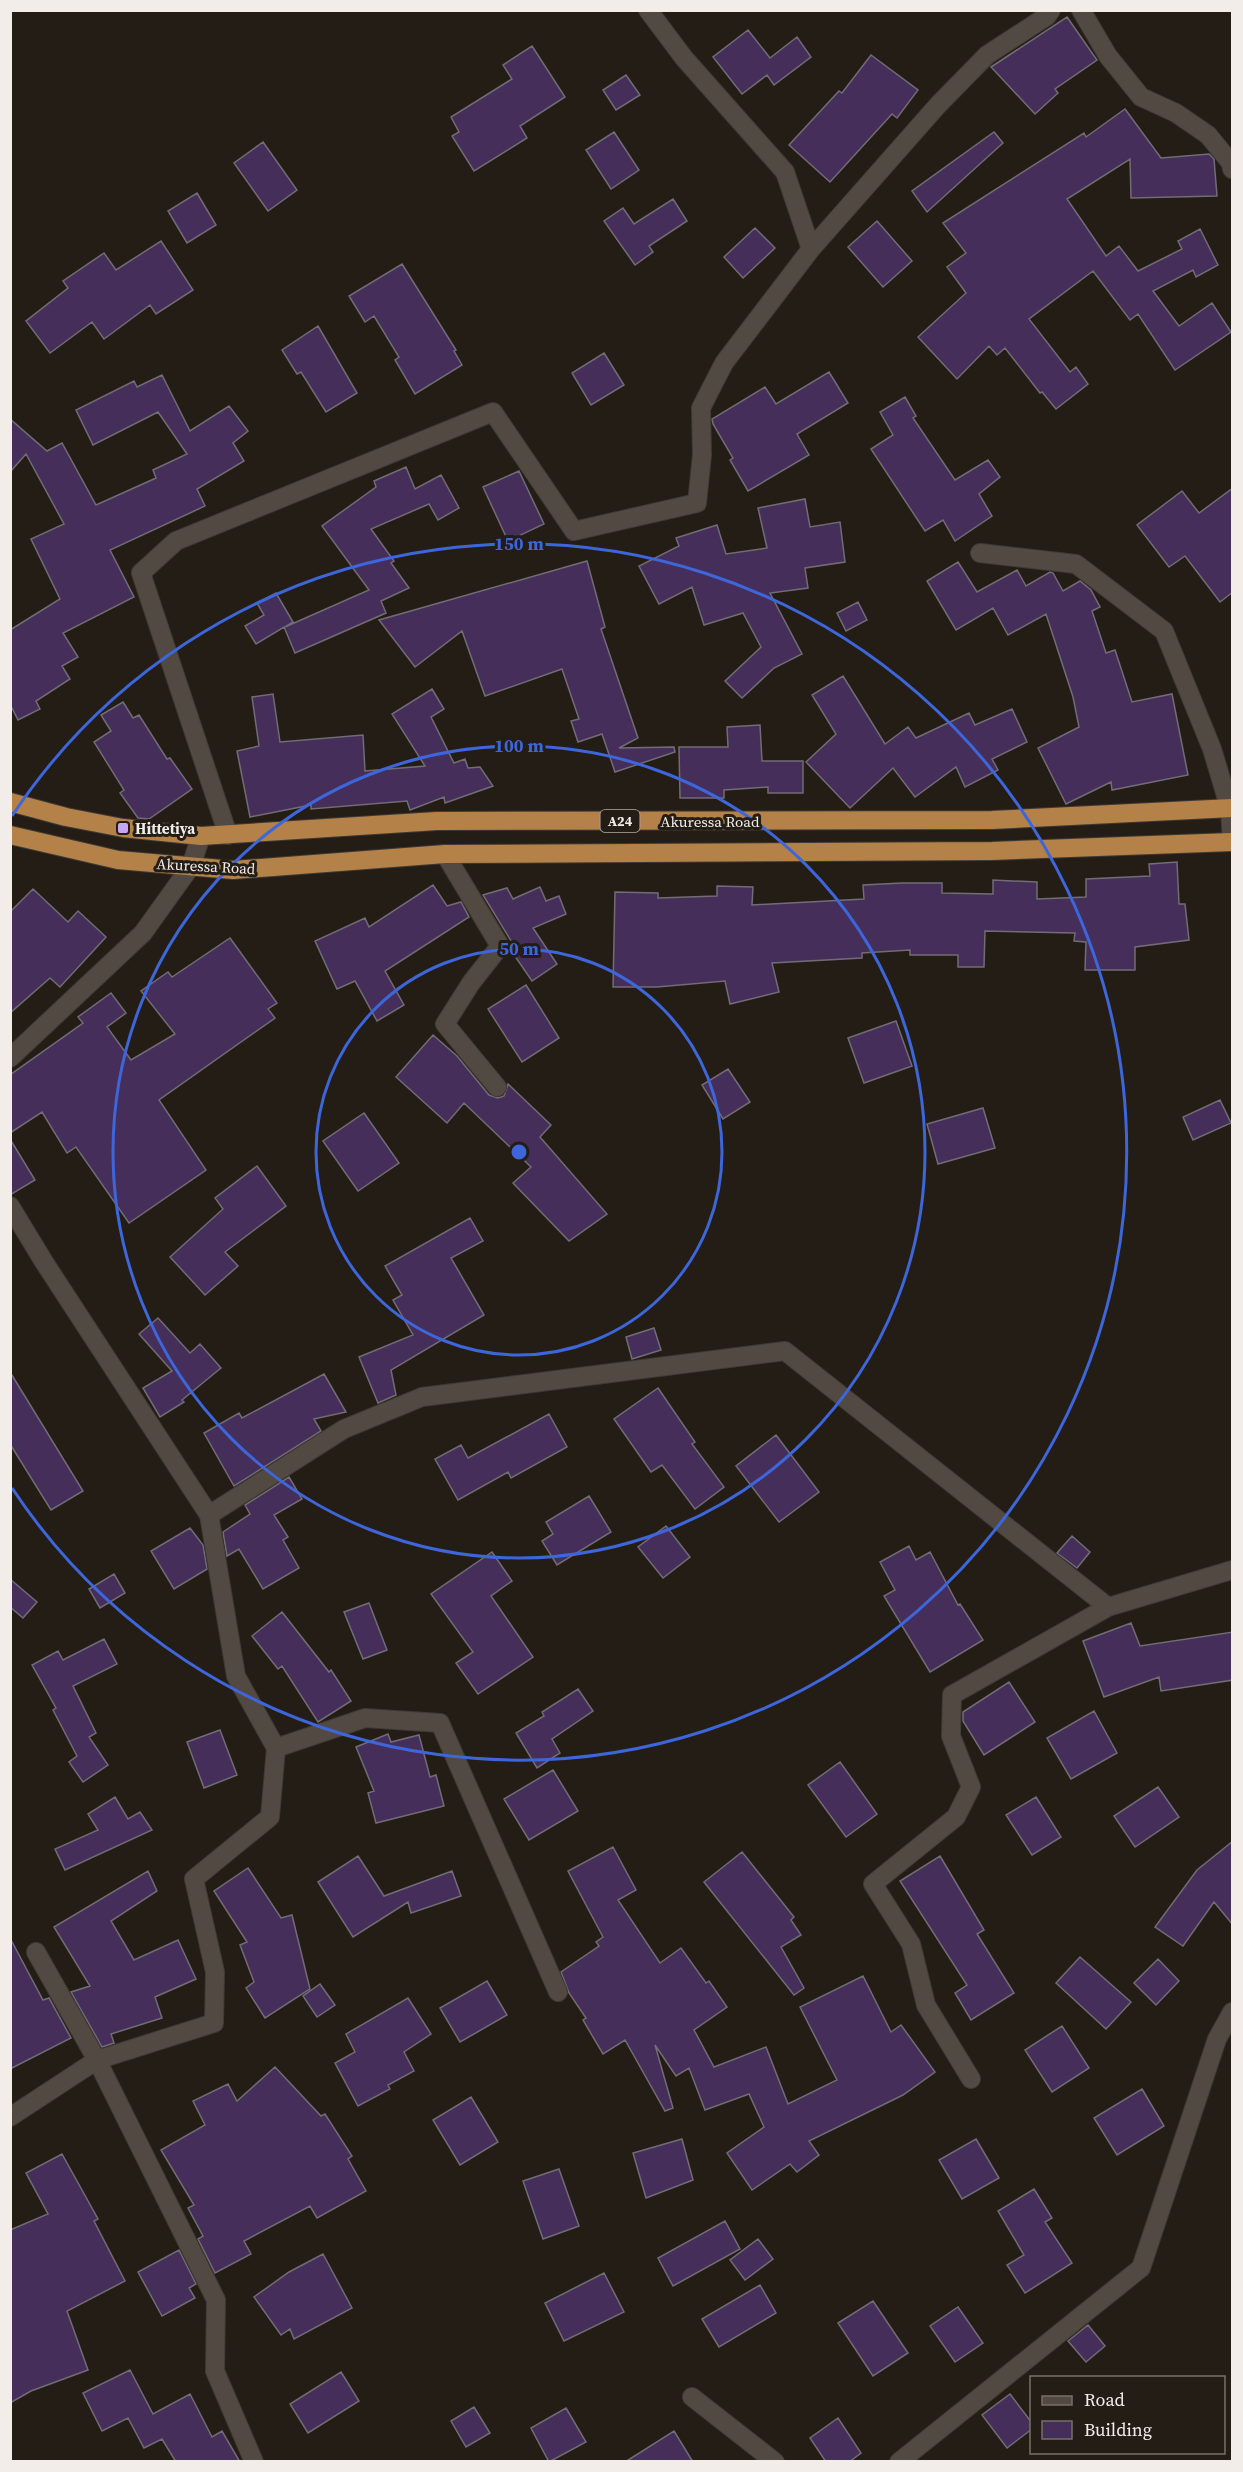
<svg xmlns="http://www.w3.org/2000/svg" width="1243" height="2472" font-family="'Source Serif 4',serif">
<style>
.building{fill:#462e5b;stroke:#716c75;stroke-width:1.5}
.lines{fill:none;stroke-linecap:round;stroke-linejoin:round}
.minor-casing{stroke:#3f3a36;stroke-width:20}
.trunk-casing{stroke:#3f3a36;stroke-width:20}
.minor{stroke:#524a42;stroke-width:18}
.trunk{stroke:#b48248;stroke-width:18}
.ring{fill:none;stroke:#3d66db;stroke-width:3}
.poi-dot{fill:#c5a7f1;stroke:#241d16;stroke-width:2}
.labels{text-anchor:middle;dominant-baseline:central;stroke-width:6;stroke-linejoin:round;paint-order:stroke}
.shield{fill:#241d16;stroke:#b4afaa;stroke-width:1.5}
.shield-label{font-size:14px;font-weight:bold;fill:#f2ede9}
.street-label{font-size:15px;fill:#f2ede9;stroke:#241d16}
.poi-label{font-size:15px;font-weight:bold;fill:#f2ede9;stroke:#241d16;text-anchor:start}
.centre{fill:#3d66db;stroke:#241d16;stroke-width:3}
.ring-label{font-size:18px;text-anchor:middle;font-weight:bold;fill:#3d66db;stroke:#241d16;stroke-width:6;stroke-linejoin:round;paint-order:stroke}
</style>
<rect width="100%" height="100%" fill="#241d16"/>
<path class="building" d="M1067 17 1097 60 1055 89 1058 93 1035 114 991 67Z
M748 30 770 58 797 37 811 57 774 85 767 75 742 94 713 57Z
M532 46 565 97 520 126 527 138 474 171 452 136 459 132 451 117 512 79 503 65Z
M871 55 918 90 897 118 892 114 830 182 789 145 839 91 842 93Z
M626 75 640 95 616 110 603 90Z
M1125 109 1161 158 1209 154 1214 159 1217 196 1131 198 1130 159 1067 199 1106 256 1119 246 1138 271 1182 249 1178 241 1200 229 1218 265 1196 277 1193 270 1153 291 1179 326 1212 303 1231 332 1175 370 1138 314 1130 320 1093 271 1029 319 1070 372 1076 367 1088 384 1056 409 1042 392 1040 393 1005 348 997 355 989 346 957 379 918 337 966 293 947 267 966 253 943 223 1084 133 1086 137Z
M614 132 639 170 611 189 586 150Z
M994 132 1003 143 927 212 912 191Z
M263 142 297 190 268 211 234 163Z
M197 193 216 225 187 243 168 211Z
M673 199 687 221 649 246 653 252 635 265 604 221 623 208 634 224Z
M877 221 912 261 883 287 848 247Z
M755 228 775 248 743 278 724 257Z
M161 241 193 290 156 314 150 305 104 339 92 322 50 353 26 321 68 288 63 281 104 253 116 270Z
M402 264 456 350 454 351 462 365 415 394 395 360 399 357 374 316 365 322 349 296Z
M318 326 357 393 326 412 301 372 297 374 282 350Z
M604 353 624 385 591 405 572 373Z
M829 372 848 403 797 434 809 455 748 491 730 460 733 458 713 424 712 419 765 387 776 404Z
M162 375 190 431 229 406 248 431 233 443 244 461 197 489 205 506 110 550 134 597 63 633 78 657 62 666 70 679 36 701 40 709 18 720 10 704V630L60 599 31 539 64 524 26 454 10 472V419L47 451 62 443 96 505 156 478 153 470 187 454 158 412 93 445 76 410 134 381 137 387Z
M905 397 916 416 913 418 955 480 988 460 1000 477 979 494 992 516 955 541 943 520 925 531 871 449 893 435 880 412Z
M406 467 415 489 441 475 459 508 438 520 429 504 371 529 394 561 391 563 409 588 381 601 386 613 295 653 284 627 256 644 245 626 264 615 257 603 276 593 293 622 285 627 369 590 322 526 376 487 374 481Z
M519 471 544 524 508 541 483 487Z
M1233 488V592L1220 602 1185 556 1169 567 1137 525 1182 491 1199 513Z
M805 499 810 527 840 522 845 562 805 568 808 588 770 593 802 654 774 668 742 698 725 681 761 647 743 613 704 625 692 587 659 604 639 566 679 546 676 538 717 525 726 554 767 548 758 508Z
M587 561 605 627 601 629 638 738 619 748 674 747 675 752 615 772 602 734 578 742 571 721 579 719 562 669 485 696 462 631 415 667 379 620Z
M958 562 977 592 1017 570 1026 586 1050 572 1053 573 1063 591 1080 581 1091 590 1100 607 1092 611 1106 653 1115 650 1132 702 1172 694 1188 775 1112 790 1111 782 1066 804 1038 748 1079 727 1073 697 1046 614 1008 635 993 608 956 630 927 581Z
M858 602 867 620 846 631 837 613Z
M843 676 885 744 908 727 916 738 969 713 975 725 1012 709 1027 742 992 759 998 770 965 787 956 767 915 797 893 768 850 808 806 762 836 734 812 695Z
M432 689 444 709 431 717 454 763 465 759 468 768 480 767 493 786 445 803 444 797 410 810 407 801 311 809V805L250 817 237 751 259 746 252 697 273 694 280 742 363 735 365 771 425 766 392 714Z
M123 702 133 718 139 715 167 759 170 758 192 789 149 819 138 818 120 793 124 790 94 742 111 731 101 715Z
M760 725 762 761H803V793H768V787L724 790V798H680L679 747H728L727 727Z
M1177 862 1179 904H1185L1189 940 1135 947V970H1085L1086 942 1074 941 1075 933 985 931 984 967H958V955H910V950L862 953V958L772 963 779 992 730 1004 725 981 657 987H613L615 892 658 893V898L717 896V886L753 887 752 905 864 899 863 885 902 883H942V893L993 894V880L1037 882V899L1086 897V879L1150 876 1149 864Z
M433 885 447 906 461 902 469 917 385 971 404 1005 377 1021 355 981 337 989 315 941 365 918 369 927Z
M540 887 546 901 559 896 566 914 533 928 557 964 532 981 510 949 513 944 483 895 507 888 513 899Z
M33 889 68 922 78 911 106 937 60 987 50 978 10 1013V912Z
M230 938 277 1003 268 1009 275 1018 159 1100 206 1170 129 1223 76 1147 67 1153 42 1112 10 1133V1075L83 1023 78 1017 111 993 126 1013 107 1027 131 1060 175 1034 141 991 168 972 172 977Z
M526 985 559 1038 522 1062 488 1009Z
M896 1021 912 1066 864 1083 848 1038Z
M433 1035 457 1056 489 1095 498 1098 504 1096 508 1084 551 1125 540 1137 607 1214 569 1241 513 1183 531 1167 464 1103 447 1123 396 1077Z
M728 1069 750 1102 723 1119 702 1085Z
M1220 1100 1231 1123 1193 1140 1183 1117Z
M983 1108 995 1148 938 1164 927 1124Z
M364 1113 399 1163 358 1191 323 1141Z
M10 1139 35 1180 10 1195Z
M257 1166 286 1206 225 1252 238 1266 205 1295 170 1257 223 1209 215 1198Z
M470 1218 483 1241 451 1258 484 1315 391 1370 396 1395 378 1403 359 1357 413 1335 393 1300 402 1295 385 1266Z
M158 1318 190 1353 200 1344 221 1368 182 1400 184 1402 160 1417 143 1388 172 1371 139 1334Z
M654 1328 661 1350 632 1359 626 1337Z
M10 1372 83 1491 51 1510 10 1444Z
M324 1374 346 1412 314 1419 321 1431 234 1486 204 1433 239 1413 242 1418Z
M658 1388 695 1442 692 1444 724 1487 695 1509 662 1465 651 1472 614 1419Z
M549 1414 567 1447 511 1478 508 1472 458 1500 435 1459 461 1445 468 1458Z
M776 1435 819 1492 779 1522 736 1466Z
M289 1477 302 1499 274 1515 288 1537 283 1540 299 1568 263 1589 239 1549 227 1556 223 1532 250 1514 245 1505Z
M589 1496 611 1532 557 1565 542 1541 553 1534 546 1522Z
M666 1526 690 1557 663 1578 638 1547Z
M190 1528 203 1545 207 1569 174 1589 151 1551Z
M1072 1536 1090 1552 1077 1568 1057 1553Z
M909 1546 916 1560 930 1552 958 1605 960 1604 983 1640 930 1672 884 1596 895 1590 880 1562Z
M492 1552 512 1581 491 1596 533 1657 478 1694 456 1663 473 1652 431 1594Z
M114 1574 125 1593 100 1608 89 1589Z
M10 1579 37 1602 23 1618 10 1607Z
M369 1603 387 1650 363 1659 344 1612Z
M282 1612 329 1672 331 1670 351 1701 318 1722 282 1666 278 1669 252 1636Z
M1131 1623 1140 1646 1233 1632V1680L1161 1691 1159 1677 1104 1697 1083 1641Z
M104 1639 117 1664 73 1686 96 1733 89 1737 108 1765 83 1782 69 1762 77 1756 53 1710 56 1708 32 1665 58 1651 63 1660Z
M1009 1682 1035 1722 984 1755 963 1721V1712Z
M578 1689 593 1711 552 1739 560 1753 537 1768 516 1733 544 1716 542 1712Z
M1094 1711 1117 1753 1071 1779 1047 1738Z
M220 1730 237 1775 204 1788 187 1742Z
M388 1734 391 1742 419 1735 430 1777 436 1775 444 1806 376 1823 368 1793 374 1791 356 1747Z
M840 1762 877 1814 846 1837 808 1785Z
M553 1770 578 1811 529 1840 504 1799Z
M1158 1787 1179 1817 1135 1847 1114 1816Z
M115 1797 128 1819 140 1812 152 1830 65 1870 55 1849 98 1830 88 1814Z
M1036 1797 1061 1837 1032 1855 1006 1815Z
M1233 1841V1925L1214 1902 1183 1946 1155 1927 1197 1870Z
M613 1847 636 1890 618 1900 660 1963 681 1948 706 1983 709 1981 727 2007 694 2030 714 2067 766 2047 788 2104 837 2080 800 2007 863 1976 891 2032 901 2025 935 2072 903 2095 809 2141 819 2155 797 2172 790 2164 752 2190 727 2153 764 2127 749 2094 705 2110 689 2068 676 2076 655 2045 673 2108 665 2111 625 2040 603 2054 583 2020 586 2018 569 1993 561 1972 599 1946 596 1942 603 1937 568 1871Z
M742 1852 794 1917 791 1920 801 1935 781 1947 804 1988 794 1995 704 1882Z
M358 1856 384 1896 452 1871 461 1896 411 1913 408 1902 353 1937 318 1882Z
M940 1856 984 1930 977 1934 1014 1993 971 2020 955 1993 967 1985 900 1881Z
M248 1868 281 1918 292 1915 310 1989 265 2018 246 1988 254 1982 240 1945 247 1942 214 1891Z
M148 1871 157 1891 111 1921 134 1960 178 1940 196 1979 155 1997 162 2018 111 2034 114 2043 102 2047 71 1992 90 1986 54 1927Z
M10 1938 43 2000 49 1998 71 2038 10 2069Z
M1080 1957 1131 2002 1106 2029 1056 1983Z
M1158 1959 1179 1981 1156 2005 1134 1983Z
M487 1981 507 2015 460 2042 440 2008Z
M320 1984 335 2005 317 2017 303 1996Z
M408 1998 431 2034 404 2052 414 2071 388 2085 390 2089 358 2106 335 2063 355 2052 346 2034Z
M1062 2026 1089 2068 1052 2092 1025 2050Z
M275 2067 321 2116 325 2114 352 2156 348 2159 366 2191 317 2218 310 2206 244 2241 251 2254 215 2273 198 2239 203 2236 188 2208 194 2205 161 2150 205 2125 193 2101 228 2084 237 2101Z
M1142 2089 1164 2126 1117 2155 1094 2118Z
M471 2097 498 2142 460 2165 433 2120Z
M682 2139 693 2180 646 2198 633 2153Z
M976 2139 999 2178 962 2199 939 2160Z
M62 2154 98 2219 94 2221 125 2281 67 2311 88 2370 31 2391 10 2403V2230L48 2214 26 2173Z
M559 2169 579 2226 543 2239 523 2181Z
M1034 2189 1052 2218 1045 2222 1072 2263 1025 2293 1007 2265 1024 2255 998 2211Z
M725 2221 740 2249 673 2286 658 2258Z
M758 2239 773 2259 745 2280 730 2260Z
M179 2250 196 2284 189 2288 195 2298 162 2316 138 2272Z
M323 2254 352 2308 294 2339 290 2329 281 2335 254 2297 289 2272Z
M604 2273 624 2312 564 2341 545 2303Z
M760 2285 776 2313 719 2347 702 2319Z
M873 2301 908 2353 873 2376 838 2323Z
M958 2307 983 2343 955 2362 930 2326Z
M1088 2325 1105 2346 1086 2362 1068 2341Z
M130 2370 153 2414 190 2394 212 2437 222 2431 240 2462H176L162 2439 144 2448 128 2418 102 2431 83 2393Z
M341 2372 359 2401 308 2433 290 2404Z
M1010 2394 1032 2423V2429L1007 2448 982 2415Z
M474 2407 490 2433 466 2447 451 2421Z
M566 2408 586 2442 549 2462 531 2428Z
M838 2418 861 2453 849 2462H826L810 2438Z
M674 2431 693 2462H625Z"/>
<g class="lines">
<defs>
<path id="minor" d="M648 10 684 58 785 172 811 249
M1081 10 1108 56 1141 97 1176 113 1208 135 1231 163 1232 169
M980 553 1076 564 1164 631 1212 749 1230 809 1232 842
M228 835 141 573 176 541 493 412 574 531 697 503 702 455 701 408 724 363 811 249 938 105 987 55 1047 16 1051 10
M445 854 500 946 471 983 445 1024 497 1087
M10 1058 143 933 191 866 201 836
M10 1206 44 1262 209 1515
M36 1952 97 2060 214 2023 215 1972 194 1879 270 1817 276 1748
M558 1992 440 1723 365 1718 276 1748 236 1676 209 1515 344 1429 422 1397 785 1351 1108 1607
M971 2079 926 2005 911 1944 873 1884 956 1817 971 1787 951 1736 952 1695 1108 1607 1232 1570
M10 2117 97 2060 216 2300 215 2371 254 2462
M692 2397 775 2462
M899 2462 1141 2268 1217 2039 1232 2012"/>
<path id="trunk" d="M10 802 66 817 123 828 201 836 437 821 992 820 1232 808
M10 835 118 860 233 870 445 854 992 851 1232 842"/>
</defs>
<use href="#minor" class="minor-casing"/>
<use href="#trunk" class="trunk-casing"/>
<use href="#minor" class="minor"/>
<use href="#trunk" class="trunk"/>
</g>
<g class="ring">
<circle cx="519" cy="1152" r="203"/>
<circle cx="519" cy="1152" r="406"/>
<path d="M12 816A608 608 0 1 1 12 1488"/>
</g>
<rect class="poi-dot" x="117" y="822" width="12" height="12" rx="3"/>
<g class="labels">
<rect class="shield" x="600.5" y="810" width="39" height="22" rx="4.5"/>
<g class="shield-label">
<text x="620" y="821">A24</text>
</g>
<g class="street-label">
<text x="710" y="821">Akuressa Road</text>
<text transform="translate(206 866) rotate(3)">Akuressa Road</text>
</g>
<g class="poi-label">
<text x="135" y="828">Hittetiya</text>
</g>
</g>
<circle cx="519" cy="1152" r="9" class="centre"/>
<g class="ring-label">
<text x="519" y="550">150 m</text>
<text x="519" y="752">100 m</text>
<text x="519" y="955">50 m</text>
</g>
<rect width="1243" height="2472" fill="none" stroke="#f2ede9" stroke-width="24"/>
<rect x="1030" y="2376" width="195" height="78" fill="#241d16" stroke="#76706a" stroke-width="1.5"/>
<rect x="1042" y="2396" width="30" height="9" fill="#524a42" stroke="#76706a" stroke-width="1.5"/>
<text x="1084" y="2406" font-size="18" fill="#f2ede9">Road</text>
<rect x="1042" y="2421" width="30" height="18" fill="#462e5b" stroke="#76706a" stroke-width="1.5"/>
<text x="1084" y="2436" font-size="18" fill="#f2ede9">Building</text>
</svg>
